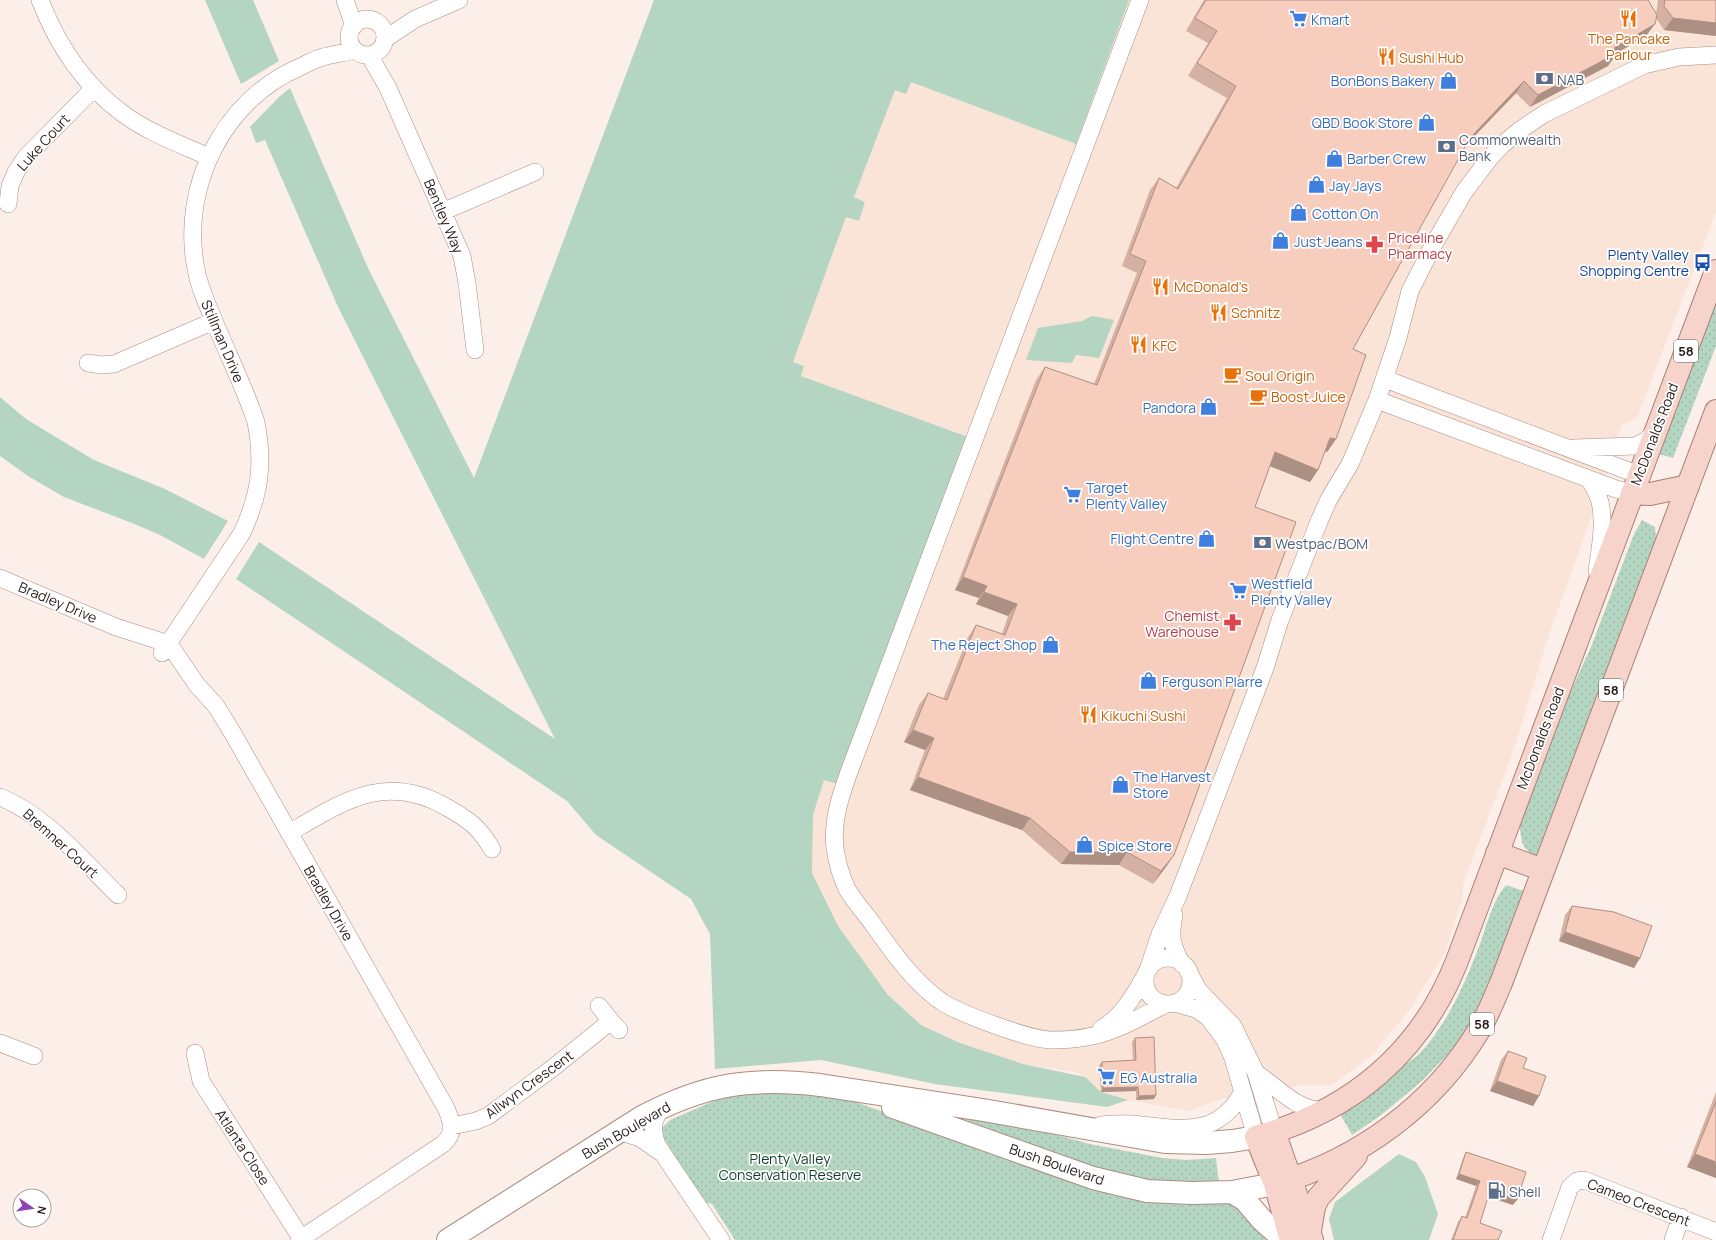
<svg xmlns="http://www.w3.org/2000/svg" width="1716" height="1240" font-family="Manrope,sans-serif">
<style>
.commercial{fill:#fae3d7}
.grass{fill:url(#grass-dots)}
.park{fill:#b4d5c1}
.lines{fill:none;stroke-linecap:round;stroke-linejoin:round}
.minor-casing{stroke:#ab8d81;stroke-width:18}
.secondary-casing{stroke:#ab8d81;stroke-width:24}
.primary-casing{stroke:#aa8175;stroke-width:24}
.minor{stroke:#fff;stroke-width:17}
.secondary{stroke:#fff;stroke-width:22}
.primary{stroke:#f6d4cb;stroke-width:22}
.wall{fill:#d4b1a3}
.shaded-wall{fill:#ad9084}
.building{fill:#f7cebd;stroke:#ad9084}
.labels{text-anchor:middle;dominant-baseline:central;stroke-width:3.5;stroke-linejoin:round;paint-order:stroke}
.shield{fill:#fff;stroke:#685f5d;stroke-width:1}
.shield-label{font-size:13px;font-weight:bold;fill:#271b17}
.shop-label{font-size:14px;fill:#366cbe;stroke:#fff;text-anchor:start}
.food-label{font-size:14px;fill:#c56008;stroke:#fff;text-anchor:start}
.service-label{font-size:14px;fill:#4e5e75;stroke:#fff;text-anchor:start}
.street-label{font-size:14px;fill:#271b17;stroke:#fff}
.health-label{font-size:14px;fill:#be3a42;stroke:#fff;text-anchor:start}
.transit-label{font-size:14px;fill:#164399;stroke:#fff;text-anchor:end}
.park-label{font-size:14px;fill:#0d3e27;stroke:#fff}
</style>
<defs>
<pattern id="grass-dots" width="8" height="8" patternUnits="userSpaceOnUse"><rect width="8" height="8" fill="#b4d5c1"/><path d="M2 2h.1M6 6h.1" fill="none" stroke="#9bb6a5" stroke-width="1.8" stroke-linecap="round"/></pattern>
</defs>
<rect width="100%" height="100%" fill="#fcefe9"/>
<path class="commercial" d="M1129 0H1716V212L1637 418 1622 425 1579 552 1550 631 1513 752 1463 884 1462 900 1445 952 1411 1008 1371 1056 1332 1085H1301L1218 1100 1190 1111 1128 1100 1101 1092 1085 1077 1076 1072 1023 1064 960 1043 921 1025 888 995 838 926 812 873 813 815 824 779 837 784 968 437 801 376 793 362 846 216 859 221 865 202 854 197 895 90 906 94 911 82 1076 144Z"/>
<path class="grass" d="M1716 293V346L1673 458 1659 454Z
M1642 520 1655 527 1656 538 1654 551 1539 855 1530 853 1525 848 1522 842 1519 823 1555 726 1591 647 1634 534Z
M1506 885 1527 892 1483 1005 1462 1036 1448 1054 1422 1081 1380 1116 1352 1135 1339 1112 1418 1055C1448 1024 1465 983 1480 944 1487 924 1492 902 1506 885Z
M785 1091 840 1098 856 1102 1106 1193C1139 1201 1173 1206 1207 1204 1216 1204 1229 1201 1237 1206 1250 1213 1259 1228 1267 1240H735L712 1204 704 1202 663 1137 662 1128 670 1120 723 1097 753 1092Z
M955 1116 1049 1133 1090 1144 1162 1158 1186 1160 1216 1158 1219 1184 1188 1186 1114 1176Z"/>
<path class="park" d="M205 0H253L279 61 241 84Z
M654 0H1129L1076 144 911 82 906 94 895 90 854 197 865 202 859 221 846 217 793 362 804 366 801 376 968 437 837 784 824 780 813 815 812 873 838 926 888 995 921 1025 960 1043 1023 1064 1085 1077 1101 1092 1128 1100 1107 1107 935 1084 821 1060 715 1069 710 934 691 899 596 835 567 801 236 579 259 542 555 739 339 309 265 140 256 143 250 127 280 96 290 88 368 268 474 478Z
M1092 316 1114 320 1099 358 1076 355 1072 363 1026 360 1038 328 1082 321Z
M0 397 26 419 94 460 165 489 228 521 204 559 160 535 132 523 64 497 28 476 0 456Z
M1399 1154 1416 1162 1425 1177 1438 1214 1429 1240H1334L1329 1219 1335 1202Z"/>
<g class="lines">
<defs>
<path id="minor" d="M40 0C57 44 83 84 122 113 147 132 180 144 209 157
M345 0 354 26
M1140 0 849 772C840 797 832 821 835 848 837 862 841 876 847 889 854 901 864 912 872 923 892 951 913 982 942 1002 961 1014 1030 1040 1052 1040 1073 1040 1096 1037 1115 1029 1132 1023 1149 1012 1166 1004
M349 37a18 18 0 1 1 36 0a18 18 0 1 1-36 0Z
M385 39 415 19 459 0
M369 55 388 88 462 256 467 283 475 350
M8 204 10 186 16 172 26 157 94 88
M442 212 535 172
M88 363 101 365 114 364 214 321
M1385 379 1639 475
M1377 400 1616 489 1632 493
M1574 448 1635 446 1647 440 1656 430
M1589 479C1594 487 1598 494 1600 502 1605 524 1600 549 1597 571
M0 578 116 627 169 644 197 685 216 706 232 732 446 1108C452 1122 456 1132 443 1144L299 1240
M162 653 242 533C260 494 264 464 256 422 244 386 227 353 213 318 206 302 199 286 196 269 180 187 223 100 300 67 308 63 315 59 323 57 333 54 345 53 355 50
M0 797C47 816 82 860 118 895
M289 833C342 802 386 771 448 808 469 820 479 827 492 849
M1174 915C1170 936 1171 945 1182 964
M1145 981a23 23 0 1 1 46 0a23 23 0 1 1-46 0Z
M1148 970 1160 934 1178 896 1265 668 1280 620 1320 519 1329 499 1350 464 1377 400 1398 338 1410 291 1434 244 1464 192 1489 159 1502 145 1520 130 1544 114 1644 65 1679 57 1716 55
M1188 971 1199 991 1233 1026 1256 1073 1274 1132
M1175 1003 1196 1009 1208 1017 1225 1040 1233 1058 1256 1137
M599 1006 611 1021
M1101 1029C1122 1017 1135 994 1146 974
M0 1043 34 1056
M195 1053 201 1081 301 1238
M1256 1073C1280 1089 1295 1110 1326 1111
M665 1105C652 1118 651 1128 657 1145L721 1240
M1101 1125C1111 1124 1122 1123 1132 1124 1176 1128 1216 1140 1242 1093
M452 1126 476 1121 488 1116 554 1067 611 1021 619 1030
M618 1131 640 1138 662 1153
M1551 1240 1570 1187 1577 1181 1584 1180 1716 1232
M1673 1240 1681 1217"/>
<path id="secondary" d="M893 1107 1093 1178 1147 1191 1192 1193 1232 1192 1275 1184
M1232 1192 1245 1200 1262 1220 1285 1240
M448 1240 642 1117C705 1084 750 1077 820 1085L983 1110 1165 1142 1206 1143 1232 1141 1256 1137"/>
<path id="primary" d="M1632 493 1650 494 1688 486
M1497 853 1543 870
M1274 1132 1312 1240
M1275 1184C1359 1160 1434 1105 1479 1030 1488 1015 1494 999 1501 983L1716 411
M1310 1231 1314 1207 1318 1198 1356 1156
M1291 1240 1275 1184 1256 1137C1350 1112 1421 1053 1457 961L1716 271"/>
</defs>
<use href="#minor" class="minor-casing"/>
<use href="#secondary" class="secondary-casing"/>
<use href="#primary" class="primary-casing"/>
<use href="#minor" class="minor"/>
<use href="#secondary" class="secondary"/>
<use href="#primary" class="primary"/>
</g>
<path class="wall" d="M1204 0H1648L1656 15 1658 0H1716V36L1664 30 1656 18 1646 36 1617 53 1608 66 1530 107 1516 93 1465 146 1353 349 1336 439 1327 452 1325 451 1318 470 1310 482 1270 466 1255 507 1166 867 1153 884 1119 865 1061 864 1022 830 910 790 925 750 904 742 919 705 928 693 943 699 968 637 976 625 1002 634 1008 616 976 604 979 598 955 590 1036 380 1045 367 1094 384 1137 273 1122 266 1150 190 1159 178 1176 188 1227 98 1188 76 1208 43 1186 31Z
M1572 906 1640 958 1634 968 1559 941 1565 915Z
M1135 1038 1154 1099 1136 1100V1091L1101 1092 1099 1065 1102 1062 1133 1060 1132 1042Z
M1508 1051 1539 1096 1533 1106 1490 1091 1501 1060Z
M1716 1092V1178L1687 1167Z
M1466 1152 1513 1205 1488 1197 1480 1223 1498 1240H1451L1458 1222 1462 1216 1465 1218 1476 1186 1456 1179 1463 1158Z"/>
<path class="shaded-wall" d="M1673 18 1716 23V36L1664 30Z
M1655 24 1646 36 1613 55 1617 53 1608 66 1530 107 1538 95 1614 48Z
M1524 81 1516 93 1461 150 1470 138Z
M1330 438 1336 439 1327 452 1321 450Z
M1275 452 1318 470 1310 482 1267 465Z
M963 577 987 586 979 598 955 590Z
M984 592 1017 604 1008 616 976 604Z
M913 730 934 738 925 750 904 742Z
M918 777 1030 818 1022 830 910 790Z
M1070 852H1127L1119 865 1061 864Z
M1174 855 1166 867 1153 884 1161 871Z
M1565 932 1640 958 1634 968 1559 941Z
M1497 1081 1539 1096 1533 1106 1490 1091Z
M1138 1087 1136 1091 1101 1092 1103 1088Z
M1156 1095 1154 1099 1136 1100 1139 1096Z
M1695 1154 1716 1162V1178L1687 1167Z
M1459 1174 1480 1181 1476 1186 1456 1179Z
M1490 1191 1517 1200 1513 1205 1486 1196Z"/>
<path class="building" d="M1206 0H1648L1657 15 1655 24 1614 48 1617 53 1538 95 1524 81 1470 138 1353 349 1366 355 1336 439 1330 438 1318 470 1275 452 1255 507 1296 522 1174 855 1161 871 1127 852H1070L1030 818 918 777 934 738 913 730 928 693 947 700 976 625 1005 635 1017 604 984 592 987 586 963 577 1045 367 1097 385 1146 261 1130 254 1159 178 1178 189 1236 86 1197 63 1217 31 1195 18Z
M1665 0H1716V23L1673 18 1664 6Z
M1572 906 1614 912 1652 926 1640 958 1565 932Z
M1154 1037 1156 1095 1139 1096 1138 1087 1103 1088 1102 1062 1136 1060 1135 1038Z
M1508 1051 1527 1058 1523 1068 1546 1076 1539 1096 1497 1081Z
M1716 1102V1162L1695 1154Z
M1466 1152 1526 1172 1517 1200 1490 1191 1480 1223 1502 1231 1498 1240H1453L1462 1216 1467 1218 1480 1181 1459 1174Z"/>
<defs>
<symbol id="restaurant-bare" viewBox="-9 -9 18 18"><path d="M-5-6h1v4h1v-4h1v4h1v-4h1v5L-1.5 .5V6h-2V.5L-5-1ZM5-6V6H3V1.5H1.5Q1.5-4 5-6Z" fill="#e8710a" stroke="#fff" stroke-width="2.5" paint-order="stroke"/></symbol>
<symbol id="supermarket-bare" viewBox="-9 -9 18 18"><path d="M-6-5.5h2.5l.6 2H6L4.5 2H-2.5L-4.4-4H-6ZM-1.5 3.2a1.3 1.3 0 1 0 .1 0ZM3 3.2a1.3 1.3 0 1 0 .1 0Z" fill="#3f7fe0" stroke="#fff" stroke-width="2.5" paint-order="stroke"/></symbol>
<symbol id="bank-bare" viewBox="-9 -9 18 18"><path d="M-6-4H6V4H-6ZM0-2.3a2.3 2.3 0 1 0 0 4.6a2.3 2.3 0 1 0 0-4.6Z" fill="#5c6f8a" stroke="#fff" stroke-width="2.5" paint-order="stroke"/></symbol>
<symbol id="shop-bare" viewBox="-9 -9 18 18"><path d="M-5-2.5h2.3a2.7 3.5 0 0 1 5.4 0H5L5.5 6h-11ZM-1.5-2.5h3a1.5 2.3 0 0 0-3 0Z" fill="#3f7fe0" stroke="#fff" stroke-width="2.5" paint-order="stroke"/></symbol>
<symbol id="pharmacy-bare" viewBox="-9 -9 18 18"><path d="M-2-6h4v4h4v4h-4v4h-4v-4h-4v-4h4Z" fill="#e0444e" stroke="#fff" stroke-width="2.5" paint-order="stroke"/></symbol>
<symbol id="bus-bare" viewBox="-9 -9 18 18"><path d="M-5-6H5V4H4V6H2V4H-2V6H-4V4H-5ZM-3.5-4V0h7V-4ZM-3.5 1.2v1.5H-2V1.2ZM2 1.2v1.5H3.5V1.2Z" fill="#1a4fb4" stroke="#fff" stroke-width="2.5" paint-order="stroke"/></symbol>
<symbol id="cafe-bare" viewBox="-9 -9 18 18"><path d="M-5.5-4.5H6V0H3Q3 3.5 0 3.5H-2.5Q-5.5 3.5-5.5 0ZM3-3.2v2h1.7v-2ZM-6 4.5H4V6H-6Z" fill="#e8710a" stroke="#fff" stroke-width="2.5" paint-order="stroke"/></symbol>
<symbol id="fuel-bare" viewBox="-9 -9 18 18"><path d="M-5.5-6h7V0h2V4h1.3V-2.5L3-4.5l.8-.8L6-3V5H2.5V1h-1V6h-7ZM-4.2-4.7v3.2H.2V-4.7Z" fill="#5c6f8a" stroke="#fff" stroke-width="2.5" paint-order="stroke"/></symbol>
</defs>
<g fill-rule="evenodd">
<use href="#restaurant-bare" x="1616" y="6" width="25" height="25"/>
<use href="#supermarket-bare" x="1286" y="6" width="25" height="25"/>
<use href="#restaurant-bare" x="1374" y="44" width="25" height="25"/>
<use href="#bank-bare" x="1532" y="66" width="25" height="25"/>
<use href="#shop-bare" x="1436" y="68" width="25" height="25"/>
<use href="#shop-bare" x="1414" y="110" width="25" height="25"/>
<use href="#bank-bare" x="1434" y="134" width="25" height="25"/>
<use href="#shop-bare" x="1322" y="146" width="25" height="25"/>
<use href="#shop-bare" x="1304" y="172" width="25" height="25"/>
<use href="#shop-bare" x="1286" y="200" width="25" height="25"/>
<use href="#shop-bare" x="1268" y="228" width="25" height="25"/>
<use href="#pharmacy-bare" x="1362" y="232" width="25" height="25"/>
<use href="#bus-bare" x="1690" y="250" width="25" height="25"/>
<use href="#restaurant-bare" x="1148" y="274" width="25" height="25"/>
<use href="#restaurant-bare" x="1206" y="300" width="25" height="25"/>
<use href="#restaurant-bare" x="1126" y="332" width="25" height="25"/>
<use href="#cafe-bare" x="1220" y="362" width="25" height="25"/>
<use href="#cafe-bare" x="1246" y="384" width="25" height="25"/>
<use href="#shop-bare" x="1196" y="394" width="25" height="25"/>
<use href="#supermarket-bare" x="1060" y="482" width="25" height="25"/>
<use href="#shop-bare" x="1194" y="526" width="25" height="25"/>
<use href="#bank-bare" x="1250" y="530" width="25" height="25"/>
<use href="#supermarket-bare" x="1226" y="578" width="25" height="25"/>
<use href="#pharmacy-bare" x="1220" y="610" width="25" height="25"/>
<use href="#shop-bare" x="1038" y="632" width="25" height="25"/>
<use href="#shop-bare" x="1136" y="668" width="25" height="25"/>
<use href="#restaurant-bare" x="1076" y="702" width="25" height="25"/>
<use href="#shop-bare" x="1108" y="772" width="25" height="25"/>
<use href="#shop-bare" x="1072" y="832" width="25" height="25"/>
<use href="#supermarket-bare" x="1094" y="1064" width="25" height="25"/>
<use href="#fuel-bare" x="1484" y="1178" width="25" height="25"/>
</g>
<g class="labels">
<g class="shield">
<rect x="1674" y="340" width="24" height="22" rx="3"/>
<rect x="1599" y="679" width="24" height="22" rx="3"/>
<rect x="1470" y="1013" width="24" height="22" rx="3"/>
</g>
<g class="shield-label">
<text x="1686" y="351">58</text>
<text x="1611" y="690">58</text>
<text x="1482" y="1024">58</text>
</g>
<g class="shop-label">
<text x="1311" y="19">Kmart</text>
<text x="1435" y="80" text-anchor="end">BonBons Bakery</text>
<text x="1413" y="122" text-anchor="end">QBD Book Store</text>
<text x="1347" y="158">Barber Crew</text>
<text x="1329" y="185">Jay Jays</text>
<text x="1312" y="213">Cotton On</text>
<text x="1294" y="241">Just Jeans</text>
<text x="1196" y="407" text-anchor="end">Pandora</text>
<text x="1086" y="487">Target<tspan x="1086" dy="16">Plenty Valley</tspan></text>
<text x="1194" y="538" text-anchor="end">Flight Centre</text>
<text x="1251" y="583">Westfield<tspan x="1251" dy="16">Plenty Valley</tspan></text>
<text x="1037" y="644" text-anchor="end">The Reject Shop</text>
<text x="1162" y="681">Ferguson Plarre</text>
<text x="1133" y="776">The Harvest<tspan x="1133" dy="16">Store</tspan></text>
<text x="1098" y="845">Spice Store</text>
<text x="1120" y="1077">EG Australia</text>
</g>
<g class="food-label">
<text x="1629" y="38" text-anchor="middle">The Pancake<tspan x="1629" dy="16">Parlour</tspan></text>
<text x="1399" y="57">Sushi Hub</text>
<text x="1174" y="286">McDonald's</text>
<text x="1231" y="312">Schnitz</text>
<text x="1152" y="345">KFC</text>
<text x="1245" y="375">Soul Origin</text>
<text x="1271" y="396">Boost Juice</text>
<text x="1101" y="715">Kikuchi Sushi</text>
</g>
<g class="service-label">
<text x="1557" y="79">NAB</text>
<text x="1459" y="139">Commonwealth<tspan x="1459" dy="16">Bank</tspan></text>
<text x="1275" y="543">Westpac/BOM</text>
<text x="1509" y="1191">Shell</text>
</g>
<g class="street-label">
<text transform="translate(43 142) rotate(-48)">Luke Court</text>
<text transform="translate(444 216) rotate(67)">Bentley Way</text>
<text transform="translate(223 341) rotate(67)">Stillman Drive</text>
<text transform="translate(1654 434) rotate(-69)">McDonalds Road</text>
<text transform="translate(58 602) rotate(23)">Bradley Drive</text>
<text transform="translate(1540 738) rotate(-69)">McDonalds Road</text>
<text transform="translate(61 843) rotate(42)">Bremner Court</text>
<text transform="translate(329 903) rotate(60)">Bradley Drive</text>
<text transform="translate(529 1084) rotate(-36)">Allwyn Crescent</text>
<text transform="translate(626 1130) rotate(-30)">Bush Boulevard</text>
<text transform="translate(243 1147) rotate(57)">Atlanta Close</text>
<text transform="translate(1057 1164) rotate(19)">Bush Boulevard</text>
<text transform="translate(1639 1202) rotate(21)">Cameo Crescent</text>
</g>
<g class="health-label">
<text x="1388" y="237">Priceline<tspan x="1388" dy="16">Pharmacy</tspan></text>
<text x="1219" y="615" text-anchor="end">Chemist<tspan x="1219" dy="16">Warehouse</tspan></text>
</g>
<g class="transit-label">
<text x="1689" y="254">Plenty Valley<tspan x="1689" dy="16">Shopping Centre</tspan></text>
</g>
<g class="park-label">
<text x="790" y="1158">Plenty Valley<tspan x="790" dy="16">Conservation Reserve</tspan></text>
</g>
</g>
<g transform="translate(32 1208) rotate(103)"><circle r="19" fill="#ffffff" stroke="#a9a4a2"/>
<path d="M0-3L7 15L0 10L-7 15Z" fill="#8f42b3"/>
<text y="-6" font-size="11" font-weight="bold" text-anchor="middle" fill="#271b17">N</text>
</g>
</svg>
